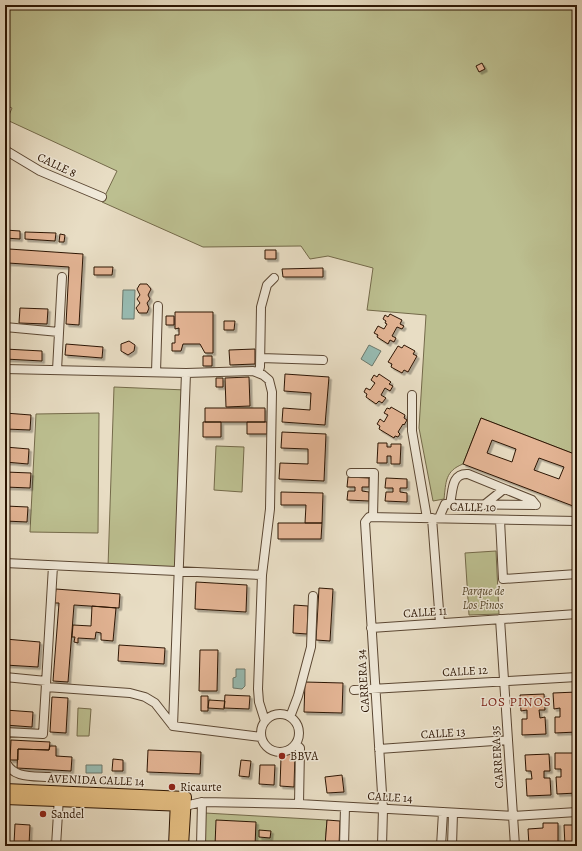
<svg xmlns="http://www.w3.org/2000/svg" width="582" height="851" font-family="Alegreya,serif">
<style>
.green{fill:#bcbf90;stroke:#746a4a}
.water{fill:#97bcb3;stroke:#6c796d}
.building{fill:#e3b494;stroke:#2c1503;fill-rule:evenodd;filter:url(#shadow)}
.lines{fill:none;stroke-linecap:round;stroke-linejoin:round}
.minor-casing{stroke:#5b4733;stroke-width:10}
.major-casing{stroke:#2c1503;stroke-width:12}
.minor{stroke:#f0e9d9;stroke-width:8}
.major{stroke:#e4be82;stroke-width:10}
.poi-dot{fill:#8f2418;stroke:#f0e9d9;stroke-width:1.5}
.labels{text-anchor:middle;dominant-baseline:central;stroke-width:3;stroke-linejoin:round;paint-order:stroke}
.street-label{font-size:12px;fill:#2c1503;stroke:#f0e9d9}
.park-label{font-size:12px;font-style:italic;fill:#57482d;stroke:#f0e9d9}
.poi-label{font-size:12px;fill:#2c1503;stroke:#f0e9d9;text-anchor:start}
.neighbourhood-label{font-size:13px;letter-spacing:1px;fill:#7a1f14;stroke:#f0e9d9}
</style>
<defs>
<filter id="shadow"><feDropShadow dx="2.5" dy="2.5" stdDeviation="0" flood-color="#0004"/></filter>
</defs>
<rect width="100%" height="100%" fill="#e8ddc4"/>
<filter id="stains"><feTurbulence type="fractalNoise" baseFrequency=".005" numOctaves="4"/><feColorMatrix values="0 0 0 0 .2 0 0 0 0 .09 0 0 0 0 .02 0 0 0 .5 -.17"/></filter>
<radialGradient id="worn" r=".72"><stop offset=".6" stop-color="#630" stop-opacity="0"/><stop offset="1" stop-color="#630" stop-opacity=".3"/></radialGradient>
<path class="green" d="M5 5H577V455L481 418 463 464C445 471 446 482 444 499L433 501 419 428 426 315 367 310 373 268 328 256 310 259 301 246 203 247 102 202 117 171 7 120 12 108 5 105Z
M114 387 186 390 180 569 108 567Z
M99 413 98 533 30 532 36 414Z
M216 446 244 447 242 492 214 490Z
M496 551 499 614 469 615 465 553Z
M78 708 91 709 89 736H77Z
M205 813 327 820 325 846H204Z"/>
<path class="water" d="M123 290H135L134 319H122Z
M369 345 381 351 372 366 361 359Z
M236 669H245V686L242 689 233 688V678L236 677Z
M86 765H102V773H86Z"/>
<path class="building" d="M482 63 485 69 479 72 476 66Z
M5 230 20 231V239L5 238Z
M25 232 56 233 55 241 25 239Z
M60 234 65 235 64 242H59Z
M5 248H9V249L83 254 79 325 66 324 69 267 8 263 5 319Z
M265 250H276V259H265Z
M94 267H113L112 275H94Z
M323 268V277H283L282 269Z
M140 284H147L151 289 148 295 150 299 147 303 149 308 147 313H139L136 308 140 303 137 299 140 295 137 289Z
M20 308 48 309 47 324 19 323Z
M175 312H213V353H205L200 344H183L181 351H172V343H175V335H179V328L175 329Z
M390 314 402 320 400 324 404 326 402 329 397 327 392 336 396 338 394 342 390 340 388 344 377 337 378 335 374 333 378 326 384 329 387 324 385 323 386 321 383 319 385 315 388 317Z
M166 316H174V325H166Z
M224 321H235L234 330H224Z
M129 341 135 345 134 351 128 355 121 351V344Z
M66 344 103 347 102 358 65 355Z
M404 345 415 351 413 354 417 356 408 372 404 370 402 373 391 367 392 364 388 362 398 346 402 348Z
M5 349 42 351V361L5 359Z
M255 349V364L230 365 229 350Z
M203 356H212V366H203Z
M285 374 329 377 325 425 282 422 283 408 310 410 311 393 284 391Z
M379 374 391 382 389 384 393 386 390 391 385 388 381 395 386 398 382 403 379 401 376 404 366 397 367 394 364 392 366 388 370 390 375 383 371 380 374 375 377 377Z
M249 377 250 406 226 407 225 378Z
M216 378H223V387H216Z
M391 407 405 415 404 418 407 420 404 425 403 424 398 432 400 434 398 437 395 436 394 438 379 429 380 426 377 424 380 419 384 422 388 415 384 413 387 408 390 409Z
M205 408H265V422H205Z
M5 413 31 415 30 430 5 429Z
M481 418 577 455V495L573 506 463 464ZM492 440 516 449 512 462 487 453ZM539 458 564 467 559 479 534 470Z
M203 422H221V437H203Z
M247 422H267V434H247Z
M282 432 326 434 324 481 279 479 280 463 308 464V449L281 448Z
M378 443H387V447H391V444H401L400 464H391V456H387V463H377Z
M5 447 29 449 28 464 5 462Z
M5 472 31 473 30 488 5 487Z
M348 477 369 478V487H362V491L369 492V501L347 500 348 491H355V487H347Z
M386 478 407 479V488H400V492L407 493V502L385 501 386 492H393V488H385Z
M281 492 323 493 322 523H305L306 505H281Z
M5 506 28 507 27 522 5 521Z
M278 523H322L321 539H278Z
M196 582 247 585 246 612 195 609Z
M319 588 333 589 330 641 316 640Z
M56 589 120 594 119 608 74 605 68 682 53 681 59 603H54Z
M294 605 308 606 307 634 293 633Z
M92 606 116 608 113 641 101 640V633L96 632 95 639 78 638V643L74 642 75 637H72L73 625 91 626Z
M5 639 40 642 38 667 5 665Z
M119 645 165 648 164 664 118 661Z
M200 650H218L217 691H199Z
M305 682 343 683 342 713 304 712Z
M577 692V708H573V716L577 715V732L555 733V717H560V708L554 709 553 693Z
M544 694 545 710H539L540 718 545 717 546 734 522 735V719H527V710L521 711 520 695Z
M225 695 250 696 249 709 224 708Z
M201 696H208V711H201Z
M52 697 68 698 66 733 50 732Z
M209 700 225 701 224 709 208 708Z
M5 710 33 712 32 727 5 725Z
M11 740 50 742 49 750 18 749V760H10Z
M50 746H56V756L72 757 71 771 17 768 18 749 49 750Z
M148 750 201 752 200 774 147 772Z
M555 753H577V769H574V776H577V793L557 794 556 777H561V769H555Z
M280 754H284V758H281Z
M284 754H295L294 787 280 786 281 758H284Z
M549 754 550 771H544V778H550L551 795 527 796 526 779H532L531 771H526L525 755Z
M113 759 123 760V771H112Z
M241 760 251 761 249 777 239 776Z
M260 765H275L274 785 259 784Z
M342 775 344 792 327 793 325 777Z
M216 820 256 822 255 846H215Z
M327 820 340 821 339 846H325Z
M543 823H558V846H529L528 829 543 828Z
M15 824 30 825 29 845 14 844Z
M564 825H577V846H565Z
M259 830 271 831 270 838 259 837Z"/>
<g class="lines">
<defs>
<path id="minor" d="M5 150 40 171 102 197
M5 327 59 332
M261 358 323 360
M5 369 186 373 253 371 263 375 269 380 272 392 270 509 262 575 258 689 259 702 265 721
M57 370 62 277
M156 372 158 306
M258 373 260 367 261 307 267 285 274 278
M412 395V431L427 518
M351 473H374L373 517
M450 504C453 491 451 473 468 474L532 500 536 505
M484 505 504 489
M432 518 440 623
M439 518 445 504 536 505
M500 520 503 579 577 574
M5 563 262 575
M500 619 515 846
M371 628 577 614
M5 677 46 681
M46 687 130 693 145 697 155 703 173 726 261 737
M354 690 577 677
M261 733a19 19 0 1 1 38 0a19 19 0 1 1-38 0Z
M290 717 298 696 311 647 313 596
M173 726 186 373
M5 736V732L43 734 53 566
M296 744 300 748 299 804
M379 749 508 740
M5 760C12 779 33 776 49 777
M185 806 202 802 299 804 513 816 577 812
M56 846 59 797
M201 846 202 802
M344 846 345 807
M382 846 383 809 365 522 369 517 577 521
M441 846 443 812
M452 846 453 813"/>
<path id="major" d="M5 789 186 797 183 846
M5 799 185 806
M174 846 176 800"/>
</defs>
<use href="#minor" class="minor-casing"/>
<use href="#major" class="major-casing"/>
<use href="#minor" class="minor"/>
<use href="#major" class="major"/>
</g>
<g class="poi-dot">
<circle cx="282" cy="756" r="4"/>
<circle cx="172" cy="787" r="4"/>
<circle cx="43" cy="814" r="4"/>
</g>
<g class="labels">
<g class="street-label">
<text transform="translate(57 165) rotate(25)">CALLE 8</text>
<text transform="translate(473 507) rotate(1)">CALLE 10</text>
<text transform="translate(425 612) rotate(-4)">CALLE 11</text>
<text transform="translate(465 671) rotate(-3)">CALLE 12</text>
<text transform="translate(363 681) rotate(-94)">CARRERA 34</text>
<text transform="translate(443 733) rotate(-4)">CALLE 13</text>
<text transform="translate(497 757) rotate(-94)">CARRERA 35</text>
<text transform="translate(96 780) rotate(2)">AVENIDA CALLE 14</text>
<text transform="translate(390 797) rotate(3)">CALLE 14</text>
</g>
<g class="park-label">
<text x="483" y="591">Parque de<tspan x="483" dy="14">Los Pinos</tspan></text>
</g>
<g class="poi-label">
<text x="290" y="756">BBVA</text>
<text x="180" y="787">Ricaurte</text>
<text x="51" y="814">Sandel</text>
</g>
<g class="neighbourhood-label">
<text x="516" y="701">LOS PINOS</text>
</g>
</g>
<rect width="582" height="851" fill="none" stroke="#e8ddc4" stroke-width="20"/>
<rect x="6" y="6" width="570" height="839" fill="none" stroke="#2c1503" stroke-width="2"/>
<rect x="10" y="10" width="562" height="831" fill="none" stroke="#2c1503"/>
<rect width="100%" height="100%" filter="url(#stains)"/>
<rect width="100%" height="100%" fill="url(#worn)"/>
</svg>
